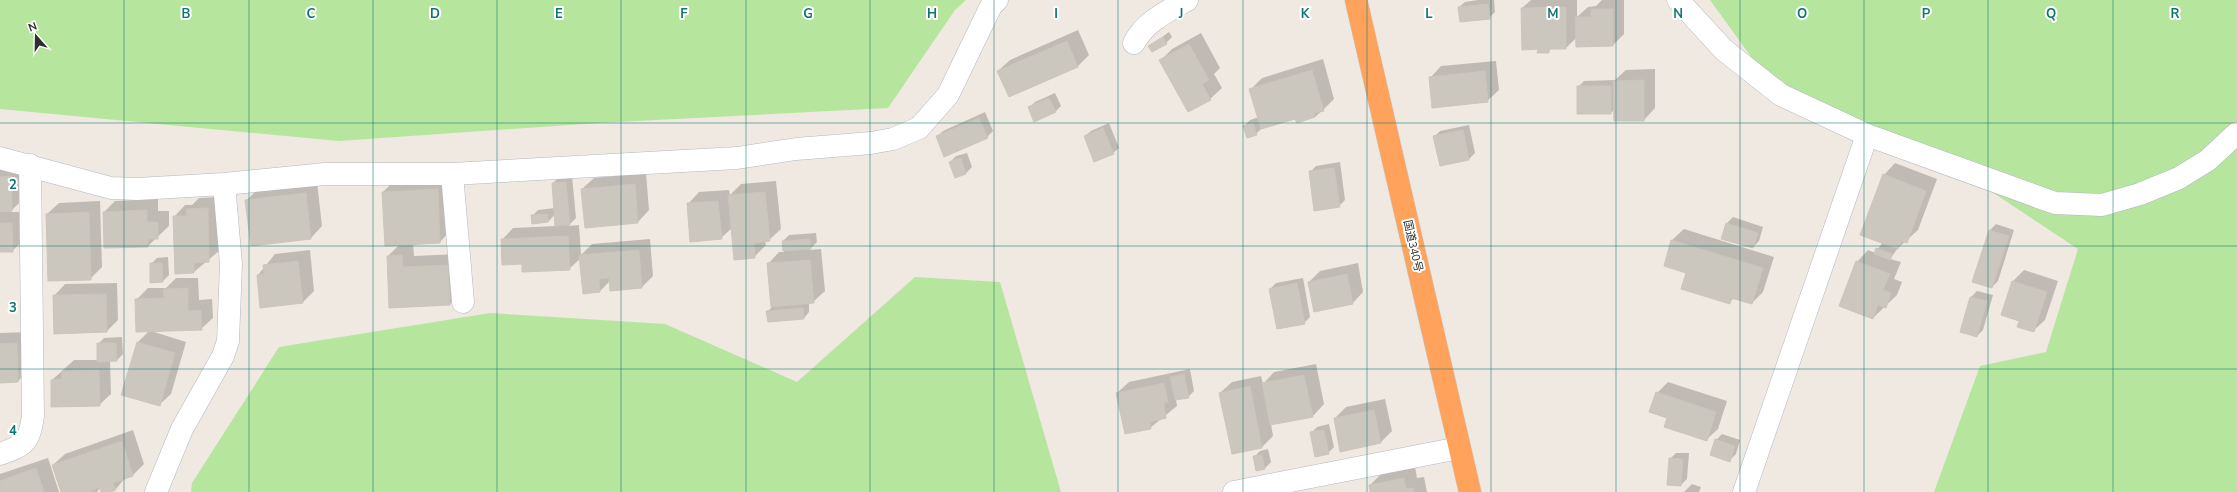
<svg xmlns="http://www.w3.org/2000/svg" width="2237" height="492" font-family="'Nunito Sans','Noto Sans JP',sans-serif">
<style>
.green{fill:#b6e59e}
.shadow{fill:#0003}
.building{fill:#cbc7bf;stroke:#cbc5ba}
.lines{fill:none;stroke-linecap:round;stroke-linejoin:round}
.street-casing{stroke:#b4b7c1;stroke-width:23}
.highway-casing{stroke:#c9c9c9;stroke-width:23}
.street{stroke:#fff;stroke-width:22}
.highway{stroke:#ffa35c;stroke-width:22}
.grid{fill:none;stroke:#0f766e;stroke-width:1;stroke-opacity:0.55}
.labels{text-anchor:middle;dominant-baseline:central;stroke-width:4;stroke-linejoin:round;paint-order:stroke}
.street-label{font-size:11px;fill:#2e2e2e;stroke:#fff}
.grid-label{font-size:13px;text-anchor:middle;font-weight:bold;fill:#0f766e;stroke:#fff;stroke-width:4;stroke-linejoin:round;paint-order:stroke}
</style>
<rect width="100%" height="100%" fill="#efe9e1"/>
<path class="green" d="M0 0H966L955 10 888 108 597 123 339 141 0 109Z
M1710 0H2237V492H1934L1980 366 2046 352 2078 249 1989 190 1791 112Z
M915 277 1000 282 1061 492H191L192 483 279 347 490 313 665 324 797 382Z"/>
<path class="shadow" d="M1478 0H1494L1495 12 1489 18 1459 7 1465 2Z
M1531 0H1577V17L1588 7 1596 6 1602 0H1624V34L1613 45 1577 37 1566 48H1552L1548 52 1522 8Z
M1078 30 1089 55 1078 66 998 71 1010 60Z
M1169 32 1172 37 1166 43 1150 46Z
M1201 33 1220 68 1214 74 1222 88 1210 99 1161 60 1172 49Z
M1323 59 1334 99 1323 110 1315 117 1296 118 1262 128 1256 134 1244 126 1250 120 1259 117 1251 89 1262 78Z
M1496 61 1499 90 1487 101 1430 78 1441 66Z
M1655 69V108L1644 120 1615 109 1611 113 1578 87 1584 81 1615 80 1626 70Z
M1055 93 1061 106 1055 112 1029 108 1035 102Z
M985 112 993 131 987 137H937L943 131Z
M1109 123 1119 148 1113 153 1085 136 1091 131Z
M1469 125 1475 153 1469 159 1434 137 1440 131Z
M967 153 972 167 966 173 956 177 950 162 956 156Z
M1340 162 1345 200 1339 206 1310 172 1316 166Z
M1895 163 1937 179 1918 230 1898 248 1890 259 1901 262 1894 279 1902 282 1897 295 1873 318 1857 262 1868 250 1875 253 1883 242 1884 175Z
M22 165 23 199 10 212H23L24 240 12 251H0V166Z
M646 173 649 210 638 222 582 189 594 178Z
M572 176 576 218 568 226 579 225 581 255 592 244 650 239 653 276 642 287 610 281 600 291 581 258 569 269 523 263 502 240 513 228 556 226 555 214 548 222 532 216 538 210 555 208 553 183 558 178Z
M449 178 451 230 440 242 413 243 414 256 459 254 461 293 450 304 388 256 400 244 383 192 394 181Z
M776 181 781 229 769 240 765 241 766 245 754 257 732 228 721 238 688 204 699 192 729 190 730 195 741 184Z
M317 182 322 226 311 238 246 201 258 189Z
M219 197 220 250 194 272 174 217 185 205H192L199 198Z
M158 199V211H169V226L148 246 104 212 115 201Z
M100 201 102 267 90 279 47 214 59 203Z
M1733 217 1763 227 1759 241 1753 247 1727 223Z
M1996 224 2014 230 1998 281 1992 287 1990 230Z
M1684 229 1774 257 1763 292 1752 303 1734 298 1729 303 1687 272 1672 240Z
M816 233 817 242 809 250 821 249 825 291 813 302 809 303V312L804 318 767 312 773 306 768 264 779 252H784L783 241 789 235Z
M310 250 314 291 303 302 258 275 275 254Z
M168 257 169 275 163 281 151 264 157 258Z
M1358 263 1363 292 1352 304 1309 282 1320 271Z
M2024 270 2058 281 2045 320 2033 331 2020 320 2002 314 2013 281Z
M176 278H198L199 300 212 299 213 318 201 329 151 331 186 342 171 394 159 405 122 394 138 342 149 331 136 300 148 288H166Z
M1303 278 1310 317 1304 323 1270 289 1276 283Z
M117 283 118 320 107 331 54 296 65 284Z
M1977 291 1993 295 1983 330 1977 336 1971 297Z
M28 332 29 370 18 381 0 382V333Z
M122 337 123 354 117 360H110L111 394 99 405 52 380 74 360H98V344L104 338Z
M1316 364 1324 404 1313 416 1271 424 1273 436 1262 447 1220 393 1232 382 1261 376 1263 384 1274 372Z
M1190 369 1194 391 1188 397 1176 399 1177 406 1150 428 1117 393 1129 382Z
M1668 382 1727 401 1718 429 1706 440 1668 417 1657 393Z
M1385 399 1392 431 1381 442 1335 418 1346 407Z
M1329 424 1334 447 1328 453 1311 433 1317 427Z
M133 430 144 464 133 475 126 477 115 490 107 492H102L101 487 97 492H62L53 465 65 454Z
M1722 434 1740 440 1736 454 1730 460 1716 440Z
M1268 449 1271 462 1265 468 1257 470 1254 457 1260 451Z
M1676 453H1689L1687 479 1681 485 1670 459Z
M48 458 59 492H0V474Z
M1415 467 1417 478 1424 477 1427 492H1371L1370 485 1381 474Z
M1692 484 1701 487 1699 492H1684Z"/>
<path class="building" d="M1488 4 1490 19 1460 22 1458 7Z
M1566 7V49H1549V53H1537L1538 49 1522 50 1521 8Z
M1591 9H1613V46L1576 47 1575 17H1591Z
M1163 37 1167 44 1152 52 1148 46Z
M1067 41 1078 67 1009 97 997 71Z
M1189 44 1209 80 1202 84 1211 100 1188 112 1159 60Z
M1312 70 1324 111 1314 113 1315 117 1297 123 1295 119 1261 129 1249 89Z
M1485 71 1488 102 1432 108 1429 77Z
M1644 80V121H1614L1613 81Z
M1577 86H1611V114H1577Z
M1049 98 1056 112 1034 122 1028 107Z
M979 118 988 138 944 157 936 136Z
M1253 123 1257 135 1247 138 1243 126Z
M1103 128 1114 154 1094 162 1084 136Z
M1463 130 1469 160 1440 166 1433 136Z
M961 158 966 174 955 178 949 162Z
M1334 168 1340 207 1314 211 1309 171Z
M1883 174 1926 191 1907 243 1901 241 1898 249 1860 235Z
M11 176 12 211 0 212V177Z
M566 182 570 225 555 226 552 183Z
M635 184 638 223 585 228 581 189Z
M438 189 440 243 385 246 382 192Z
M765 192 770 241 754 243 755 258 734 260 728 195Z
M306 193 311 239 251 246 245 200Z
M718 201 722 239 690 242 687 203Z
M208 208 209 262 194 263V273L175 274 173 216H187L186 209Z
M147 210V222H158V239H148V247L104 248 103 212Z
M89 212 91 280 48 281 46 214Z
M548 214V222L532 224 531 215Z
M0 223H12L13 252H0Z
M1726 223 1758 233 1753 248 1721 239Z
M1989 230 2009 236 1992 288 1972 282Z
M568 236 570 270 522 272V264L502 265 501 239Z
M810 239 811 249 783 251 782 241Z
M1671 240 1763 268 1752 304 1731 298 1730 304 1681 289 1686 273 1664 266Z
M1876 248 1893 254 1890 260 1874 254Z
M639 250 642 288 610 291 609 278 599 279 600 292 583 294 579 255Z
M402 255 403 267 448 265 450 305 389 308 387 256Z
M810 260 814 303 771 307 767 263Z
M298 261 303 303 260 308 257 275 264 274 263 265Z
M1856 261 1890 274 1883 290 1891 293 1886 308 1878 305 1873 319 1839 306Z
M150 263H162L163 282 150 283Z
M1347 274 1353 304 1314 312 1308 282Z
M2012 281 2047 292 2034 332 2017 327 2019 321 2001 315Z
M1297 283 1305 324 1277 329 1269 289Z
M188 288V311L201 310 202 330 136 332 135 299 164 298 163 289Z
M106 294 107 332 54 334 53 295Z
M1970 297 1987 301 1977 337 1960 332Z
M803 308 804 319 768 322 766 311Z
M137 342 175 353 160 406 121 395Z
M17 343 18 382 0 383V344Z
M97 343H116L117 361 97 362Z
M99 370 100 406 51 407V380L62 379V371Z
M1184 374 1189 398 1175 400 1170 377Z
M1304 375 1313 417 1270 425 1262 383Z
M1164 383 1168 402 1164 403 1166 418 1150 422 1151 429 1125 434 1116 393Z
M1250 386 1262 448 1232 454 1219 393Z
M1656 392 1716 412 1707 441 1664 427 1667 418 1649 412Z
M1374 410 1381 443 1340 452 1334 418Z
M1324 430 1329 454 1315 457 1310 432Z
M1715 439 1735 446 1730 462 1710 455Z
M122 441 133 476 113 483 116 490 111 492H101L100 487 89 492H61L52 465Z
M1262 455 1265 469 1256 471 1253 456Z
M1669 458 1683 459 1681 486 1667 485Z
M36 468 44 492H0V481Z
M1404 478 1406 489 1413 488 1414 492H1370L1369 485Z"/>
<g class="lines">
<defs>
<path id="street" d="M1678 0 1724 50 1781 95 1867 135 2055 203 2102 205 2140 194 2179 178 2208 160 2237 133
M1134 43C1145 22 1166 12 1187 0
M0 158 111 188 137 189 224 184 325 174H452L737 158 796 149 871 143 893 139 919 128 948 95 991 6 997 0
M452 174 463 302
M0 454C25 445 29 443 33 416L30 165
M156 492 182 429 223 356 228 341 231 264 224 184
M1234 492 1459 448
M1744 492 1867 135"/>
<path id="highway" d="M1356 0 1470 492"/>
</defs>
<use href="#street" class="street-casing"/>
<use href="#highway" class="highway-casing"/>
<use href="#street" class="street"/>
<use href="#highway" class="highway"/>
</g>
<path class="grid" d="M124 0V492M249 0V492M373 0V492M497 0V492M621 0V492M746 0V492M870 0V492M994 0V492M1118 0V492M1243 0V492M1367 0V492M1491 0V492M1616 0V492M1740 0V492M1864 0V492M1988 0V492M2113 0V492M0 123H2237M0 246H2237M0 369H2237"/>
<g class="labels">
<g class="street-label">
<text transform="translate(1413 246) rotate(77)">国道340号</text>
</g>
</g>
<g class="grid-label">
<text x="186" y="18">B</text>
<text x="311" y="18">C</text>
<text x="435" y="18">D</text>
<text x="559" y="18">E</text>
<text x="684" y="18">F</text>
<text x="808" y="18">G</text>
<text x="932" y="18">H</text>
<text x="1056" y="18">I</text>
<text x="1181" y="18">J</text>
<text x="1305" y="18">K</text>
<text x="1429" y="18">L</text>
<text x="1553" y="18">M</text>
<text x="1678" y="18">N</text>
<text x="1802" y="18">O</text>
<text x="1926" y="18">P</text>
<text x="2051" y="18">Q</text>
<text x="2175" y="18">R</text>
<text x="13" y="189">2</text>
<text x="13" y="312">3</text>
<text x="13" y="435">4</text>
</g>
<g transform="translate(36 36) rotate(340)" stroke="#ffffff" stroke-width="3" paint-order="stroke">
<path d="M0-3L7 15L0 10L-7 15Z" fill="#2e2e2e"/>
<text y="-6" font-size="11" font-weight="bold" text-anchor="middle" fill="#2e2e2e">N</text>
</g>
</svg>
